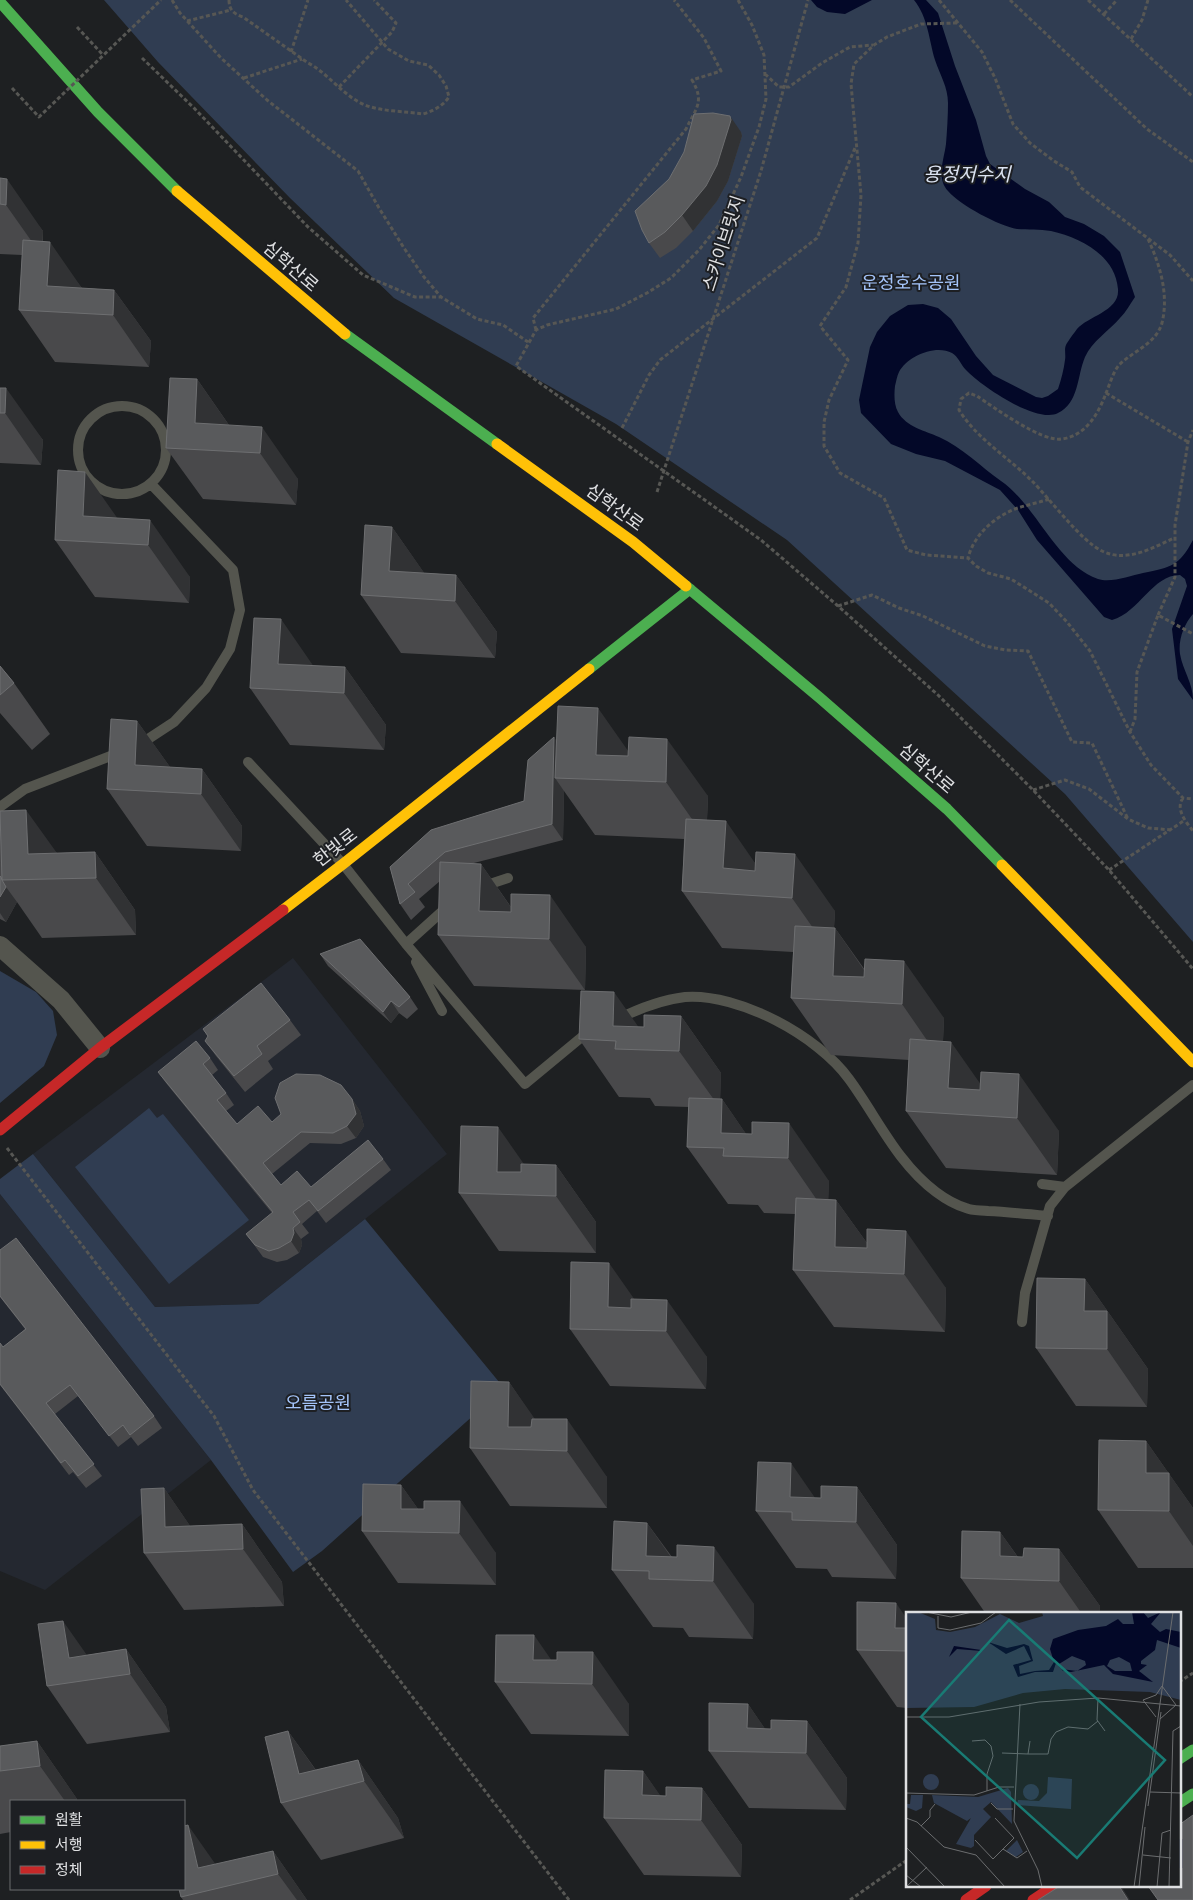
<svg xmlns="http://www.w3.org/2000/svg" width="1193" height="1900" font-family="'Archivo Narrow','Noto Sans KR',sans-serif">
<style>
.built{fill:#242830}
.green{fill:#303d52}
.water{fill:#030828}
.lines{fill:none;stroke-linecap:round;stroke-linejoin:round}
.path{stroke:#575754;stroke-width:3;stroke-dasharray:4 2.5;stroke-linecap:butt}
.lane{stroke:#54554e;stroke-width:10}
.street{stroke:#54554e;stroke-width:20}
.fast{stroke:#4caf50;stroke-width:11}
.slow{stroke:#ffc107;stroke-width:11}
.jam{stroke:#c62828;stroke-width:11}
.path-bridge{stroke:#575754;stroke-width:3;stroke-dasharray:4 2.5;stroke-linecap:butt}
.wall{fill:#49494b}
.shaded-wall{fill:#313234}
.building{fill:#595a5c;stroke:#6e6f71}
.labels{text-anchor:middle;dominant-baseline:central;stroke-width:4;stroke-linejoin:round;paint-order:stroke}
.street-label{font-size:18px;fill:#dfe0e2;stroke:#1d1f23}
.park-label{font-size:18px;fill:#a4c4f9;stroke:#1d1f23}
.water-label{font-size:19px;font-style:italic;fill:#dce4f2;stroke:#1d1f23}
.inset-river{fill:none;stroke:#030828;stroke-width:2.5}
.inset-road{fill:none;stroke:#6b6d6f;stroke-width:1}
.view{fill:#197b74;fill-opacity:0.15;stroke:#197b74;stroke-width:2.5}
.inset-edge{fill:none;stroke:#dfe0e2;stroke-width:2.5}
</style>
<rect width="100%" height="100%" fill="#1e2022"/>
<path class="built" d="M293 958 447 1154 258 1304 155 1307 33 1154Z
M0 1194 211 1460 45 1590 0 1571Z"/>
<path class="green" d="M104 0H1193V942L1065 794 787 540 616 424 394 298 290 198 158 62Z
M0 971 36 992 53 1011 57 1035 44 1066 0 1103Z
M149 1108 157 1118 163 1114 249 1220 169 1284 75 1167Z
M33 1154 155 1307 258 1304 365 1219 504 1388 322 1551 293 1572 211 1460 0 1194V1179Z"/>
<path class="water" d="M811 0H872L845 14 827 12 817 7Z
M914 0H926L938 13 955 66 976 120 986 156 990 164 1025 189 1049 202 1065 217 1084 224 1104 236 1120 252 1135 297C1130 304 1126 312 1120 318 1109 331 1092 341 1085 357 1077 376 1079 403 1058 413 1037 424 981 386 966 370 961 365 958 356 952 353 936 344 907 356 899 372 897 376 896 382 895 386 894 394 894 405 898 412 906 427 926 431 939 437 962 447 981 467 1001 481 1037 506 1056 564 1098 579 1111 583 1130 576 1143 573 1172 567 1179 566 1193 540V614C1184 624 1178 640 1180 654 1183 671 1193 683 1193 700L1178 679 1172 629 1187 586 1185 579 1180 575C1152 575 1140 612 1112 620L1104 617 1037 540 1018 510 1000 490 945 461 916 454 891 444 861 413 859 400 870 347 877 332 890 316 908 305 923 304 938 308 951 319 976 356 993 375 1036 397 1042 398 1048 396 1058 389C1061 380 1064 369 1065 360 1066 355 1064 349 1066 345 1068 341 1074 333 1077 329 1088 316 1120 311 1118 289 1115 255 1081 238 1051 231 1040 229 1028 230 1017 229 999 226 960 205 948 191 936 178 944 160 946 144 947 131 948 116 948 103 948 87 940 75 935 60 929 40 928 17 914 0Z"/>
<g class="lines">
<path class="path" d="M172 0 180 13 221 58 267 100 358 171 379 208 404 248 424 277 441 297 477 319 503 325 528 342
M229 0C229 10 234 14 243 17L308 63C328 73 343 96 365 105 383 112 405 111 423 114 433 111 443 106 449 97L446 86 439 75 428 65 409 61 388 49 346 0
M738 0 752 25 764 55 766 99 759 127 741 177 719 225 699 250 671 278 647 293 616 309 547 325 536 330 516 366 761 540 838 606 938 695 1033 790 1109 870 1193 969
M939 0 982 52 995 78 1013 124 1030 143 1054 161 1072 172 1080 187 1170 255 1193 281
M1010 0 1147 129 1193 162
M1088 0 1193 97
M1104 14 1117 0
M187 21 231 10
M957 23 921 24 887 37 874 45 854 64 851 84 861 195 858 243 846 287 820 326 848 360 829 400 824 422V446L840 473 884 498 907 550 926 555 968 558
M77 27 103 55
M1131 39 1142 20 1148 0
M291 52 308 0
M142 58 194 108 308 227 363 275 415 297H441
M765 74 779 87H789L822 63 850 47 873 45
M244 78 302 59
M339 87 392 32 396 23 374 0
M1148 239C1160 265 1169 294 1162 323 1156 344 1133 351 1119 365 1113 372 1110 384 1106 393 1099 413 1085 437 1061 439 1042 442 993 407 977 396L969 393 961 399 959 410C977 439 1008 457 1032 481 1050 499 1081 541 1102 551 1126 563 1153 548 1174 538
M536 330 533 318 686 129C696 108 705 102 692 80L721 71 704 38 674 0
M1106 393 1188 442
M622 428 649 375 660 360 817 238 855 148
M1049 499C1038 503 1026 505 1015 509 993 518 974 535 968 558L976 566 988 573 1011 579 1049 603 1067 622 1090 651 1130 732 1151 765 1183 798 1193 799
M838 606 872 595 899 608 923 616 985 646 1006 650 1028 651 1072 742 1092 743 1128 819
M1158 615 1175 577V525L1188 442 1193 430
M1130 732 1135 719 1137 672 1158 615 1193 634
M1033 790 1065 780 1089 789 1128 819 1148 828 1172 830
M1183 798C1175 809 1186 822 1193 831
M1109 870 1185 820
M7 1148 214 1416 253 1490 569 1900
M1179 1682 1193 1673
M850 1900 907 1860"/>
<path class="lane" d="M78 450a44 44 0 1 1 88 0a44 44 0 1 1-88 0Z
M139 745 174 722 206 688 230 649 240 610 233 570 151 484
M248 762 343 864 406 944 447 907
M0 807 25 789 121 752
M481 887 508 878
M406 944 525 1084 583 1036 589 1033
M416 962 442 1011
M618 1019C640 1008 660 1000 685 997 739 993 818 1036 849 1079 877 1117 897 1163 936 1192 944 1198 956 1205 966 1208 972 1211 981 1210 988 1211 1008 1212 1028 1214 1048 1216
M1042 1184 1065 1187
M1022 1322 1025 1293 1050 1206 1065 1187 1193 1085"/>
<path class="street" d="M0 946 61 1000 100 1048"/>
<path class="fast" d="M0 2 98 112 177 191
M345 334 497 444
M686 586 820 698 947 809 1002 865
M589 669 690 589
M1179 1759 1193 1750
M1179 1803 1193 1794"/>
<path class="slow" d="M177 191 345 334
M497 444 633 542 686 586
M1002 865 1193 1062
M283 910 343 864 589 669"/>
<path class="jam" d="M0 1130 100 1048 283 910
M966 1900 986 1886
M1033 1900 1054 1886"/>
<path class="path-bridge" d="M12 88 39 117 161 0
M657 492 761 171 808 0"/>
</g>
<path class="wall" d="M741 132 742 136 728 181 717 201 693 231 676 248 660 258 649 243Z
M0 178 43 231V241L82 288 114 290 151 341 149 367 55 362 19 310 22 255 0 254Z
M197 379 229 425 298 479 296 505 203 499 166 448Z
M0 388 43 440 41 465 0 463Z
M118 518 190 577 189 603 95 597 55 540Z
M392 527 424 573 456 575 497 632 495 658 401 653 361 595Z
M0 666 14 683 50 734 32 750 0 713Z
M345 667 386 725 384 750 290 745 250 688Z
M137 721 170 767 202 769 242 826 241 851 147 846 107 789Z
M556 741 628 751 708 796 707 820 755 863 835 911 834 928H835L865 970 944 1018 943 1041 980 1084 1059 1131 1057 1175 946 1168 906 1111 909 1060 831 1055 791 998 793 952 722 948 682 891 684 839 595 835 564 791 563 840 470 864H481L511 907 586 947 585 990 474 986 438 935 440 881 419 899 425 907 411 920 400 904 390 867 524 801Z
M0 811 57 853 95 852 135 910 136 935 42 938 17 902 6 922 0 919Z
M320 954 410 997 418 1009 407 1019 399 1013 391 1023 328 966Z
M681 1016 721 1073 720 1099H722L746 1134 829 1181 828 1199 836 1200 867 1243 946 1288 945 1332 834 1327 793 1270 795 1214 764 1213 758 1205 728 1204 687 1147 689 1107 655 1106 650 1098 619 1097 579 1039 638 1027H644Z
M290 1020 301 1035 268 1061 273 1069 245 1092 216 1056 205 1041 208 1037 203 1029Z
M210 1058 218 1070 212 1075 226 1093 234 1105 226 1111 237 1124 272 1122 352 1099 360 1111 364 1126 356 1138 341 1144 310 1143 272 1174 281 1185 311 1187 383 1159 391 1170 326 1223 317 1211 302 1224 309 1233 301 1239 302 1245 299 1253 287 1260 277 1262 263 1257 246 1234 272 1213 166 1083 158 1072Z
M556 1165 596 1222V1253L499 1251 459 1193Z
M0 1250 154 1416 162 1428 138 1446 131 1437 118 1447 78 1396 55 1414 102 1476 86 1488 73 1472 69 1475 0 1385V1343L3 1347 25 1329 0 1297Z
M1085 1279 1148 1369 1147 1407 1076 1406 1036 1348Z
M634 1299 707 1357 706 1389 610 1386 570 1329Z
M509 1382 534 1419 607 1477V1508L510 1506 470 1448Z
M1146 1441 1193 1508V1568H1138L1098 1510Z
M401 1485 418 1509 496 1553V1585L398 1583 362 1531Z
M857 1487 897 1545 896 1579 832 1577 827 1569 796 1568 756 1511 815 1498H821Z
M164 1488 190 1526 242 1524 282 1582 284 1606 184 1610 144 1553Z
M647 1523 672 1557 754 1604 753 1639 689 1637 683 1628 653 1627 612 1570Z
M1000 1532 1018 1557H1023L1059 1549 1100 1606 1099 1614H986L961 1578Z
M126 1649 166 1707 170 1732 87 1744 47 1686 87 1655Z
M857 1650 907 1651V1708L897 1707Z
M551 1660 629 1704V1736L531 1734 495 1682Z
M748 1704 765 1729H771L807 1721 847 1778 846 1810 749 1808 709 1751Z
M288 1731 316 1770 358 1760 398 1818 404 1838 321 1860 281 1803Z
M37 1741 77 1799V1801H11V1832L0 1834V1746Z
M643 1771 660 1796H666L702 1788 742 1845 741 1877 644 1875 604 1818Z
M273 1851 307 1900H183L181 1897Z"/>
<path class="shaded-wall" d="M730 116 741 132 742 136 728 181 717 201 693 231 682 215Z
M7 179 43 231 42 256 6 205Z
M50 242 86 294 47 286Z
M114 290 151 341 149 367 113 315Z
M197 379 233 431 195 423Z
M6 388 43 440 41 465 5 413Z
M262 427 298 479 296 505 260 453Z
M85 472 125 529 83 516Z
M150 520 190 577 189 603 148 545Z
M392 527 432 584 389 571Z
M456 575 497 632 495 658 455 601Z
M281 619 321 677 278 664Z
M345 667 386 725 384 750 344 693Z
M598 708 638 765 596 755Z
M137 721 178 778 135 765Z
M554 737 565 753 555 778 564 791 563 840 552 824Z
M667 739 708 796 706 839 666 782Z
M202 769 242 826 241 851 201 794Z
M26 810 67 867 28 854Z
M726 821 766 879 723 868Z
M95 852 135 910 136 935 96 878Z
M795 854 835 911 832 955 792 898Z
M481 864 517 916 479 911Z
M6 887 17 902 6 922 0 913V897Z
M550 895 586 947 585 990 549 939Z
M835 928 875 986 833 976Z
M904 961 944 1018 942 1062 902 1004Z
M614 992 654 1049 613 1026Z
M391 1001 399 1013 391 1023 383 1012Z
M681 1016 721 1073 720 1108 679 1051Z
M951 1042 991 1099 948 1088Z
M1019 1074 1059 1131 1057 1175 1017 1118Z
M352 1099 360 1111 364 1126 356 1138 347 1126Z
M722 1099 762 1157 721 1133Z
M789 1123 829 1181 828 1216 788 1158Z
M498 1127 538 1184 497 1172Z
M556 1165 596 1222V1253L556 1196Z
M836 1200 877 1257 835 1247Z
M293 1228 301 1239 302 1245 299 1253 291 1241Z
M906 1231 946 1288 945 1332 904 1274Z
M609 1263 649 1320 608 1307Z
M1085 1279 1148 1369 1147 1407 1107 1349 1084 1311Z
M667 1300 707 1357 706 1389 666 1331Z
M509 1382 549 1439 508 1427Z
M567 1419 607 1477V1508L567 1451Z
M1146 1441 1193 1508V1546L1169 1511 1146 1473Z
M791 1463 831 1521 790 1497Z
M401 1485 435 1533 401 1509Z
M857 1487 897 1545 896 1579 856 1522Z
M164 1488 204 1546 165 1527Z
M460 1501 496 1553V1585L459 1533Z
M647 1523 687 1580 646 1556Z
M242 1524 282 1582 284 1606 243 1549Z
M1000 1532 1034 1580 1000 1556Z
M714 1547 754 1604 753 1639 713 1581Z
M1059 1549 1100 1606 1099 1614H1082L1059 1581Z
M896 1603 907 1619V1644L895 1628Z
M63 1621 103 1678 69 1658Z
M534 1635 568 1684 533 1660Z
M126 1649 166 1707 170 1732 130 1674Z
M593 1652 629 1704V1736L592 1684Z
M748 1704 781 1752 747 1728Z
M807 1721 847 1778 846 1810 806 1753Z
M288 1731 329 1789 299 1774Z
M37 1741 77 1799V1801H65L40 1766Z
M358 1760 398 1818 404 1838 364 1781Z
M643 1771 677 1819 642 1795Z
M702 1788 742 1845 741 1877 701 1820Z
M188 1825 228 1882 198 1868Z
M273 1851 307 1900H297L278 1874Z
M1119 1886H1121L1130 1900H1128Z"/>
<path class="building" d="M713 113 730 116 731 120 717 165 706 186 682 215 665 232 649 243 642 230 635 211 669 179 684 152 694 114Z
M0 178 7 179 6 205 0 204Z
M23 240 50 242 47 286 114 290 113 315 19 310Z
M170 378 197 379 195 423 262 427 260 453 166 448Z
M0 388H6L5 413H0Z
M58 470 85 472 83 516 150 520 148 545 55 540Z
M365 525 392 527 389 571 456 575 455 601 361 595Z
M254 618 281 619 278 664 345 667 344 693 250 688Z
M0 666 14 683 0 695Z
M558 706 598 708 596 755 628 756 629 737 667 739 666 782 555 778Z
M111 719 137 721 135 765 202 769 201 794 107 789Z
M554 737 552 824 445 852 408 884 415 892 400 904 390 867 431 830 524 801 528 760Z
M26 810 28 854 95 852 96 878 2 880 0 811Z
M686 819 726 821 723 868 755 871 756 852 795 854 792 898 682 891Z
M440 862 481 864 479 911 511 912V894L550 895 549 939 438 935Z
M0 876 1 877 2 880 6 887 0 897Z
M795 926 835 928 833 976 864 977 865 959 904 961 902 1004 791 998Z
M360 939 410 997 399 1007 391 1001 383 1012 320 954Z
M261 983 290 1020 257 1046 262 1054 234 1076 205 1041 208 1036 203 1029Z
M581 991 614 992 613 1026 644 1027V1015L681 1016 679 1051 615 1049 616 1041 579 1039Z
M910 1039 951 1042 948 1088 980 1090 981 1072 1019 1074 1017 1118 906 1111Z
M196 1041 210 1058 203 1064 226 1093 217 1100 237 1124 258 1106 272 1122 281 1114 275 1098 280 1083 296 1074 320 1075 341 1085 352 1099 356 1114 347 1126 333 1133 301 1132 263 1163 281 1185 297 1171 311 1187 368 1140 383 1159 318 1211 309 1200 293 1212 300 1222 293 1228 294 1233 291 1241 279 1248 269 1251 255 1245 246 1234 273 1212 158 1072Z
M689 1098 722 1099 721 1133 752 1134V1122L789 1123 788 1158 723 1156 724 1148 687 1147Z
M461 1126 498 1127 497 1172H521V1164L556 1165V1196L459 1193Z
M796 1198 836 1200 835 1247 867 1248V1229L906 1231 904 1274 793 1270Z
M16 1238 154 1416 130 1435 123 1425 109 1436 70 1385 46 1403 94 1464 78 1476 65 1460 61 1463 0 1384V1343L3 1347 26 1329 0 1296V1250Z
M571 1262 609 1263 608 1307 631 1308V1299L667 1300 666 1331 570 1329Z
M1037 1278 1085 1279 1084 1311H1107V1349L1036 1348Z
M471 1381 509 1382 508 1427H531L532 1419H567V1451L470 1448Z
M1099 1440 1146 1441V1473H1169V1511L1098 1510Z
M758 1462 791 1463 790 1497 821 1498V1486L857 1487 856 1522 792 1520V1512L756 1511Z
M363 1484 401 1485V1509H424V1501H460L459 1533 362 1531Z
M164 1488 165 1527 242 1524 243 1549 144 1553 141 1489Z
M614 1521 647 1523 646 1556 677 1557V1545L714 1547 713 1581 649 1579V1571L612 1570Z
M962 1531 1000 1532V1556L1023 1557 1024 1548 1059 1549V1581L961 1578Z
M857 1602 896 1603 895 1628H907V1651L857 1650Z
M63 1621 69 1658 126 1649 130 1674 47 1686 38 1624Z
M496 1635H534L533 1660H557V1652H593L592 1684 495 1682Z
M709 1703 748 1704 747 1728 771 1729V1720L807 1721 806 1753 709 1751Z
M288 1731 299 1774 358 1760 364 1781 281 1803 265 1737Z
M37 1741 40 1766 0 1771V1746Z
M605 1770 643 1771 642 1795 666 1796V1787L702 1788 701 1820 604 1818Z
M1193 1815V1900H1158L1148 1886H1179V1825Z
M188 1825 198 1868 273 1851 278 1874 181 1897 179 1889H184V1826Z
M1060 1886H1119L1128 1900H1038Z"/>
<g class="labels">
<g class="street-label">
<text transform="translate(723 243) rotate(-72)">스카이브릿지</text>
<text transform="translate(291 266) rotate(41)">심학산로</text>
<text transform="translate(615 507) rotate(36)">심학산로</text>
<text transform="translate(927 768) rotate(41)">심학산로</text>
<text transform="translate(335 847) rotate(-38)">한빛로</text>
</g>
<g class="park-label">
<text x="911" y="282">운정호수공원</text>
<text x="318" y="1402">오름공원</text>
</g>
<g class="water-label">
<text x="967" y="174">용정저수지</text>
</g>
</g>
<g transform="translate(906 1612)">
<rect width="275" height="275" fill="#1e2022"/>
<path d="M0 0H12L29 7 30 18 44 20 69 15 94 2 113 11 137 4 136 0H275V88L244 80 159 77 117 81 68 95 0 96ZM17 170a8 8 0 1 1 16 0a8 8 0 1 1-16 0ZM142 165 166 167 165 197 111 193 112 188 133 189 141 181ZM117 180a8 8 0 1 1 16 0a8 8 0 1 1-16 0ZM102 176 105 180 106 212 85 190 77 197 85 205 68 223V234L65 236 50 232 65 206 61 209 28 191 26 183 72 185ZM5 183H17L16 196 10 199 0 195V192H4ZM111 228 117 240 110 245 100 239Z" fill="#303d52"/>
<path d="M226 0H237L242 6 255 0 245 12 254 20 260 17 275 20V36L251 28 249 38 235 49V52L241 53 233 59 247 70 207 62 198 53 165 60 157 59 150 51 147 60H129L112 65 107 53 125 48 118 34 100 42 82 30 76 39 51 37 43 45 48 34 75 38 82 30 101 36 118 32 123 34 127 49 113 54 114 62 129 59 143 58 148 50 144 37 147 27 172 18 200 14 212 7 217 12H228ZM166 44 179 49 180 53 171 59 155 57 153 52ZM213 45 224 51 226 59H209L201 54 204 48Z" fill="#030828" fill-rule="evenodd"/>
<path class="inset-river" d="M275 227V256"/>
<path class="inset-road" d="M20 0 45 5 66 0M32 4V16L44 18 75 11 90 0M192 86 191 108 199 119M114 92 108 209 132 258 136 275M0 105H43L133 90 192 86 275 94M250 105 237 88 250 83 256 74 270 93 254 107M66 129 79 128 85 134 87 144 81 162V179M96 141 122 142 124 129M122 142H142L145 127 150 120 162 115 182 117 192 109M244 180 275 181M0 181 68 183 93 175H108M85 191 91 197H107M242 194 255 100M0 206 11 210 38 235 70 243 99 275M15 214 24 205V198L29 192M69 228 87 247 108 226 89 206M0 235 39 275M97 237 111 246 121 239M237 243 265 246M0 263 15 275M0 275 21 255M228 275 267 0M233 275 239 215M251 275 256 221 265 218M263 275 267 119 275 114"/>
<path class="view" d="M103 8 259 148 171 246 15 105Z"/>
<rect width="275" height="275" class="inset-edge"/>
</g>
<rect x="10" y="1800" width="175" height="90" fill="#1d1f23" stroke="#6b6c6f"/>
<rect x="20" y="1816" width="25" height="8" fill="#4caf50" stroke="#6b6c6f"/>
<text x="55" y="1825" font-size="15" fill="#dfe0e2">원활</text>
<rect x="20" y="1841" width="25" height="8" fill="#ffc107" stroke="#6b6c6f"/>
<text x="55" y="1850" font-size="15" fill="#dfe0e2">서행</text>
<rect x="20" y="1866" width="25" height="8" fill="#c62828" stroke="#6b6c6f"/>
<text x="55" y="1875" font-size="15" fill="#dfe0e2">정체</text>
</svg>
